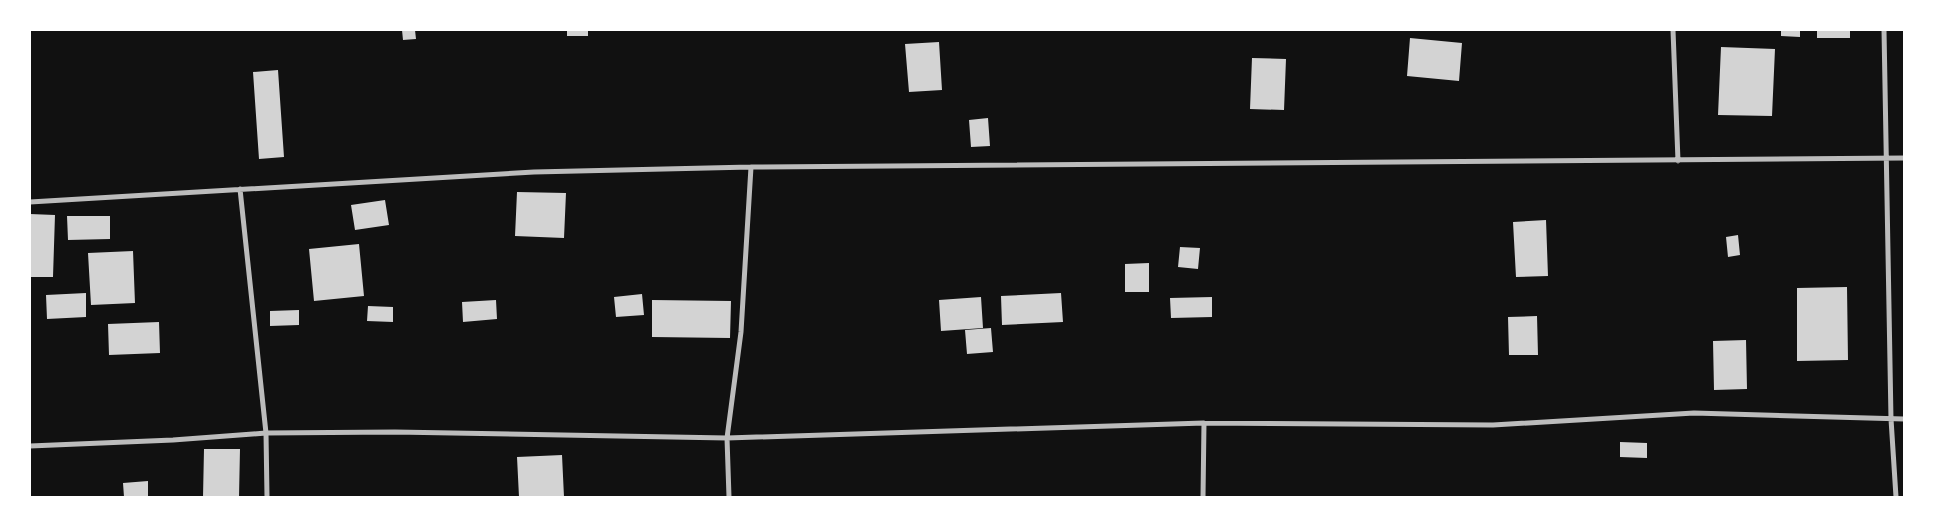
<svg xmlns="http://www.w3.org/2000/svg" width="1934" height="527" font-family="'Fira Sans Condensed',sans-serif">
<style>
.building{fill:#d3d3d3}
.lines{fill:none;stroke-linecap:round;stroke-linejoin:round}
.minor{stroke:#bcbcbc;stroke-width:5}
</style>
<rect width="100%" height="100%" fill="#111"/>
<path class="building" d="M402 30H415L416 39 403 40Z
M567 30H588V36H567Z
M1781 30H1800V37L1781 36Z
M1817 30H1850V38H1817Z
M1410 38 1462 43 1459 81 1407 76Z
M939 42 942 90 909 92 905 44Z
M1721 47 1775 49 1772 116 1718 115Z
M1252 58 1286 59 1284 110 1250 109Z
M278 70 284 157 259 159 253 72Z
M988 118 990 146 971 147 969 120Z
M517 192 566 193 564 238 515 236Z
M385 200 389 225 355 230 351 205Z
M30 214 55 215 53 277H30Z
M67 216H110V239L68 240Z
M1546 220 1548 276 1516 277 1513 222Z
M1738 235 1740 255 1728 257 1726 237Z
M359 244 364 296 314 301 309 249Z
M1180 247 1200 248 1198 269 1178 267Z
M133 251 135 303 91 305 88 253Z
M1149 263V292H1125V264Z
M1847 287 1848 360 1797 361V288Z
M86 293V317L47 319 46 295Z
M1061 293 1063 322 1002 325 1001 296Z
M642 294 644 315 616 317 614 297Z
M981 297 983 328 941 331 939 300Z
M1212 297V317L1171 318 1170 298Z
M496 300 497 319 463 322 462 302Z
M652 300 731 301 730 338 652 337Z
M368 306 393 307V322L367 321Z
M299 310V325L270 326V311Z
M1537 316 1538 355H1509L1508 317Z
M159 322 160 353 109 355 108 324Z
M991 328 993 352 967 354 965 330Z
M1746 340 1747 389 1714 390 1713 341Z
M1620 442 1647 443V458L1620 457Z
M204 449H240L239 497H203Z
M562 455 564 497H519L517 457Z
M148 481V497H124L123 483Z"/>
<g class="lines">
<path class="minor" d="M1673 30 1678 161
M1884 30 1891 419 1896 497
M240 189 266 433 267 497
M30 202 534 172 751 167 1904 158
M30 446 173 440 266 433 395 432 727 438 1204 423 1493 425 1694 413 1904 419
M729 497 727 438 741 332 751 167
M1203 497 1204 423"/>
</g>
<rect width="1934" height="527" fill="none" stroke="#ffffff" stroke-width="62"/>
</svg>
